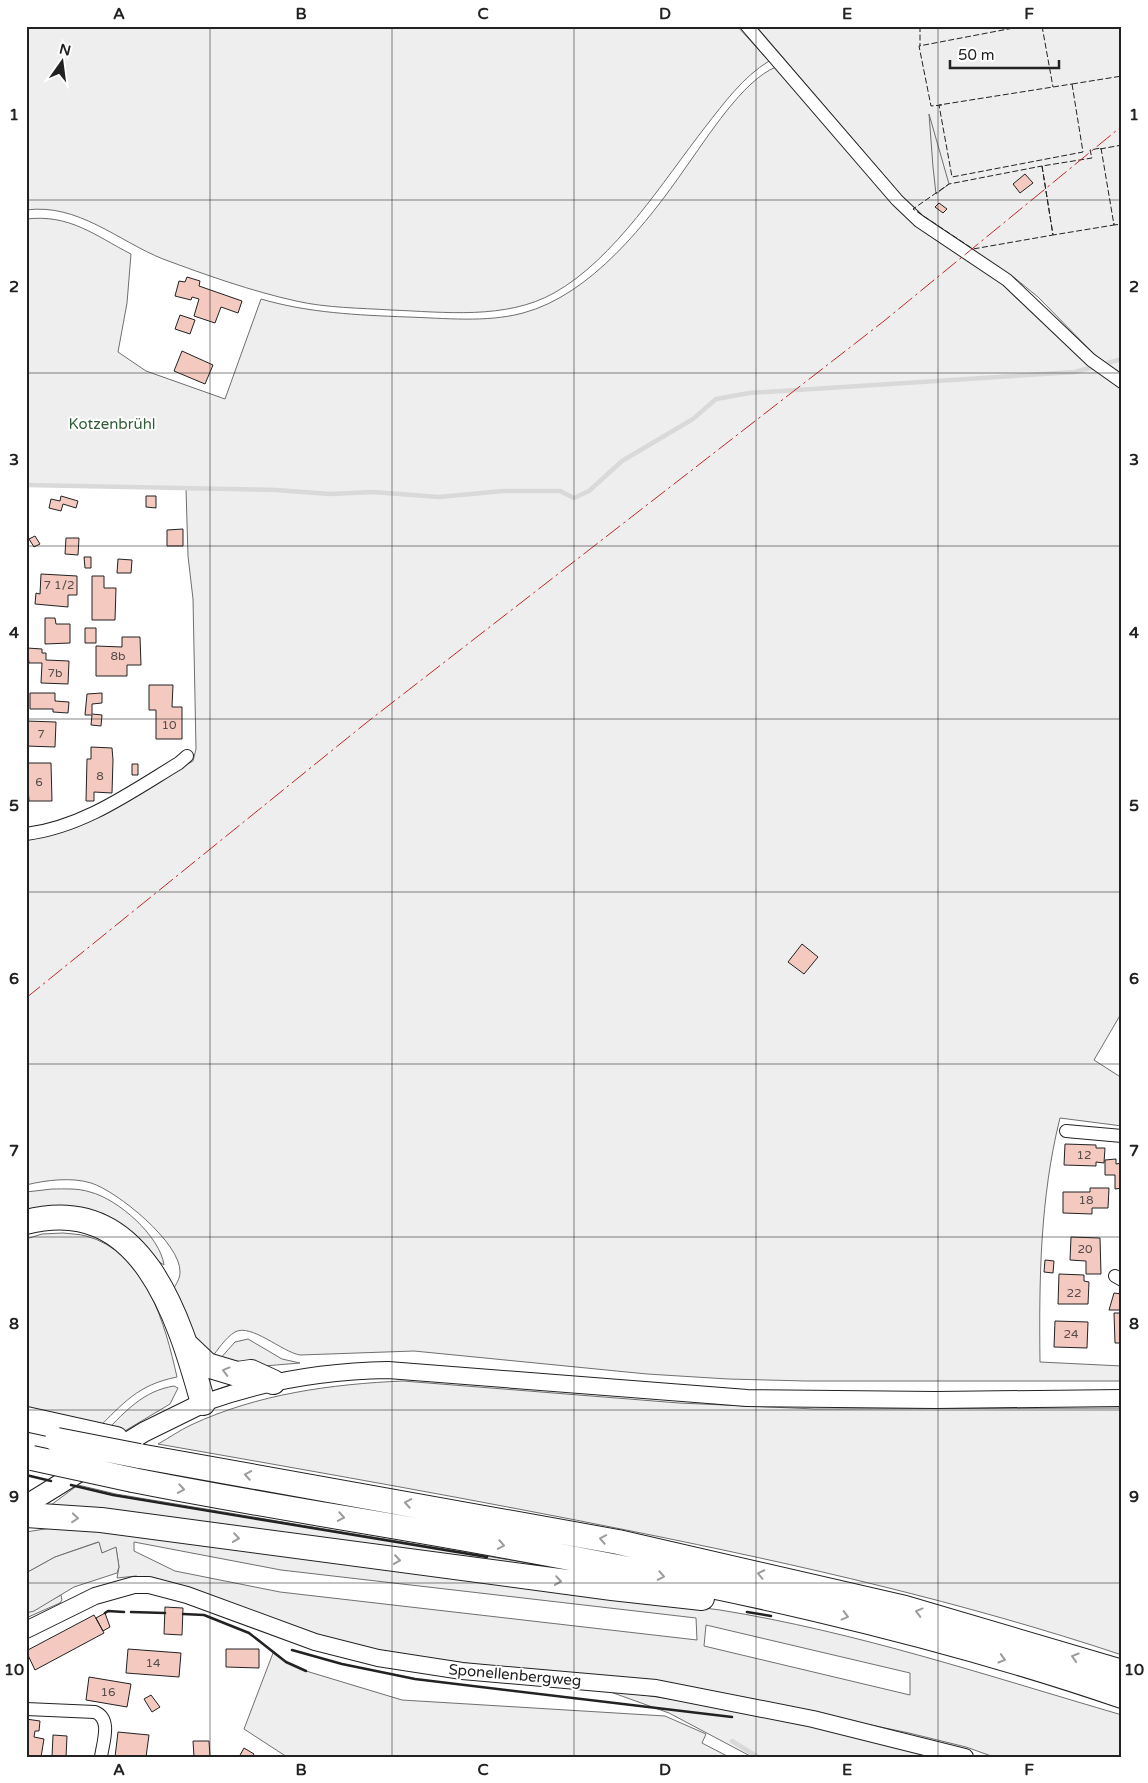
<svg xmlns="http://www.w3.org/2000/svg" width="1148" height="1783" font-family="'Varela Round',sans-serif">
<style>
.green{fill:#eee;stroke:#6f6f6f;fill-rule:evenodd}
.parking{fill:#ededed;stroke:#6f6f6f}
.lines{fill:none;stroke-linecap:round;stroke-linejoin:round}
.stream{stroke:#d9d9d9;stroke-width:4.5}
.building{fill:#f3c9c0;stroke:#222}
.minor-casing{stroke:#222;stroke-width:14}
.tertiary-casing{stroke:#222;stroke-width:18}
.secondary-casing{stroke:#222;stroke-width:21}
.motorway-casing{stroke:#222;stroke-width:26}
.minor{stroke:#fff;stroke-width:12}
.tertiary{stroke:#fff;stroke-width:16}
.secondary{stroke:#fff;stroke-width:19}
.motorway{stroke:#fff;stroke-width:24}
.motorway-bridge-casing{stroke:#222;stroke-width:26;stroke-linecap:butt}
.motorway-bridge{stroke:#fff;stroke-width:24}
.fence{stroke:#222;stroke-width:1;stroke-dasharray:6 2.5;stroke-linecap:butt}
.wall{stroke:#222;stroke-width:2.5}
.power{stroke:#c62828;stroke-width:1;stroke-dasharray:18 4 2.5 4;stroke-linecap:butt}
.oneway{stroke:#9c9c9c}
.grid{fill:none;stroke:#222;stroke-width:1;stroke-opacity:0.55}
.labels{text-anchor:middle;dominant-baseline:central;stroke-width:4;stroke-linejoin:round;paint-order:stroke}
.number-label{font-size:12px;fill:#564c4a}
.park-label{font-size:15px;fill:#2f5e38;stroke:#fff}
.street-label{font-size:15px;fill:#222;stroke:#fff}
.neatline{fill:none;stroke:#222;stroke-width:2}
.grid-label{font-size:16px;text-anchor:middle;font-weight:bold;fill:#222}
</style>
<rect width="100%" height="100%" fill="#fff"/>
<path class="green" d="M26 26H737L769 61C743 77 724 103 706 126 663 181 615 259 554 293 506 320 444 312 391 310 360 308 327 308 296 301 251 291 206 275 163 259 118 241 78 203 26 210Z
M756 26H1122V374L1095 355 1038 297 1016 279 913 209Z
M776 67 901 212 1003 284 1089 365 1122 387V1012L1094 1060 1122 1078V1126L1060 1118C1040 1198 1039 1280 1040 1362L1122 1366V1381H806L728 1379 647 1374 414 1351 300 1355C282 1352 251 1323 235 1332 225 1338 218 1350 211 1358L191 1330 173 1290C176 1284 180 1279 180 1272 181 1243 117 1191 91 1183 72 1177 46 1180 26 1185V839L74 828 193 761 196 749 193 599 188 556 186 489 26 484V219C70 214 94 235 131 254L127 303 118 352 146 371 225 399 261 299C309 313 357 315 407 317 444 318 486 323 523 313 591 295 648 222 686 167 707 138 743 80 776 67Z
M52 1189C64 1189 78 1188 90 1192 118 1199 160 1236 164 1265L153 1258 142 1245 26 1213V1192Z
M63 1233C71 1234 79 1234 86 1236 146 1252 165 1324 177 1377 137 1385 124 1403 96 1430L26 1412V1239L42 1234Z
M248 1339 282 1359 300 1363 252 1367 218 1361 235 1342Z
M403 1381 679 1403 815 1409 1122 1408V1655C963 1602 800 1565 636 1532 477 1500 318 1472 158 1444 169 1438 180 1430 191 1425 257 1394 332 1384 403 1381Z
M174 1386 178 1388 170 1404 118 1435 105 1432C126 1411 143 1391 174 1386Z
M78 1485 116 1494 540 1565 488 1567 51 1505Z
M57 1527H75L720 1610C857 1632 988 1676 1122 1715V1757H994L966 1747 909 1733 751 1700 357 1649 136 1576 117 1578 119 1567 116 1548 102 1553 98 1542 55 1557 26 1573V1532ZM134 1542 281 1570 696 1618 697 1640 280 1592 175 1571 134 1551ZM706 1625 910 1673V1695L704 1646Z
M61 1595 62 1600 60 1603 26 1618V1613Z
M273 1653 286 1662 306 1671 402 1700 665 1716 706 1734 702 1743 729 1757H287L244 1729Z
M605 1690C718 1703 827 1729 936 1757H752L669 1713Z"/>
<path class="parking" d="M929 114 949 184 936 194 933 167Z
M99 1542 102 1553 116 1547 119 1567 117 1573 74 1587 34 1611 26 1613V1573L55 1557Z"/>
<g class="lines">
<path class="stream" d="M26 485 276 490 330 494 373 492 439 497 503 491H560L574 498 589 491 622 461 693 419 716 399 749 393 1075 372 1122 359
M732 1741 758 1757"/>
</g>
<path class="building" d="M1025 174 1033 183 1020 193 1013 184Z
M939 203 947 209 943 213 935 207Z
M187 277 200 281 199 286 242 301 238 313 221 307 215 323 194 316 199 299 192 297 191 300 175 296 179 281 185 282Z
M180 315 195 320 190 334 175 329Z
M182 351 213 365 205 384 174 371Z
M61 496 78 501 76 508 63 504 61 511 49 508 51 499 60 501Z
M146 496H156V508L146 507Z
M183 529V546H167V530Z
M35 536 40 544 34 547 29 539Z
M66 538H79L78 555 65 554Z
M84 557H91V568H85Z
M118 559 132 560 131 573H117Z
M41 574 77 576V595H68V607L35 604 36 593 40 594Z
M92 576H104V588H116L115 620H92Z
M45 618H55L56 624H70V643L45 644Z
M85 628H96V643H85Z
M122 637H140L141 665H127V676H96V646L122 647Z
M27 648 42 649V653H46V660L69 661 68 684 41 683 42 663H29Z
M149 685H173L172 707H182V739H156V710H149Z
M30 693H55V701L69 702 68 713 53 712V709H30Z
M102 693V703L92 704V714L102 715 101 726 91 725 92 715H85L87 694Z
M26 721 56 722 55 747 26 746Z
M91 747 112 748 113 760 112 793 94 792V801H86L87 759H91Z
M26 763H51L52 801H29Z
M132 764H138V775H132Z
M802 944 818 957 804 974 788 962Z
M1065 1144 1096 1145V1148H1105L1104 1163 1096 1162V1166L1064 1165Z
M1116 1159V1164L1122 1163V1188L1115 1189V1175H1105V1160Z
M1090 1188H1109L1108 1208H1092V1214L1063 1213V1192H1090Z
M1071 1237 1100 1238 1101 1274H1086V1261L1070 1260Z
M1045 1260 1054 1261 1053 1273 1044 1272Z
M1059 1274 1084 1275V1281L1089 1282 1088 1304H1058Z
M1114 1293 1122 1294V1310H1109Z
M1114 1313H1122V1343H1115Z
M1055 1321 1088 1322 1087 1348 1054 1347Z
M165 1607 183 1608 182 1635 164 1634Z
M105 1613 110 1627 103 1631 96 1618Z
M94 1615 104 1633 35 1670 26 1651Z
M128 1649 181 1653 179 1677 126 1673Z
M226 1649H259V1668L226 1667Z
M89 1677 131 1684 127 1707 86 1700Z
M151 1695 160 1707 152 1712 144 1699Z
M26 1719 40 1721 39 1731H35L34 1737 44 1739 41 1757H26Z
M118 1732 149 1735 146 1757H115Z
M53 1735 67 1736 66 1757H52Z
M193 1741H209L210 1757H194Z
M244 1748 254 1754 252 1757H239Z"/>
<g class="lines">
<defs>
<path id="minor" d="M747 26 897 200 919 221 1007 280 1091 360 1122 382
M26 834C83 827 131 792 179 763L187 756
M1066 1131 1122 1136
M1115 1276 1122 1280
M26 1709 95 1712C112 1719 103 1742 101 1757"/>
<path id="tertiary" d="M203 1403C264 1381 322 1371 388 1370L747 1398 936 1400 1122 1398
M26 1630 95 1596 134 1585H149L187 1595 315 1642 378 1658 462 1671 656 1688 813 1719 965 1757"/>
<path id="secondary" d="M26 1505 144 1432 203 1403"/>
<path id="motorway" d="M26 1222C142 1192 179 1317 203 1403
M186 1345 207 1365 237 1374 251 1372 273 1382
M26 1419 116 1439
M139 1456 618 1542 905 1608 1122 1672
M133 1480C253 1504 374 1522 494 1544 706 1582 918 1626 1122 1696
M26 1515 101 1520 612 1588 702 1598"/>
</defs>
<use href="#minor" class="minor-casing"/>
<use href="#tertiary" class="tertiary-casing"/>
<use href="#secondary" class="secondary-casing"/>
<use href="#motorway" class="motorway-casing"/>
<use href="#minor" class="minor"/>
<use href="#tertiary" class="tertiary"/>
<use href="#secondary" class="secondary"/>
<use href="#motorway" class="motorway"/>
<defs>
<path id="motorway-bridge" d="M57 1440 139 1456
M32 1458 133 1480"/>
</defs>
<use href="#motorway-bridge" class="motorway-bridge-casing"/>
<use href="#motorway-bridge" class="motorway-bridge"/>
<path class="fence" d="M920 26V46
M1042 26 1053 87
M1072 84 1083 152 952 177 939 105Z
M1072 84 1122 76
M942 105 931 106 919 46 1024 26
M1101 148 1114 225 1053 235 1042 166 1092 158 1090 150Z
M1100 149 1122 145
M1042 166 1053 235 973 249 913 209 949 184Z
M1114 223V225L1122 224"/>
<path class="wall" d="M26 1475 51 1481
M71 1485 113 1495 487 1557
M131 1612 165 1613
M747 1612 771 1616
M105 1613 108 1611 124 1612
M183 1614 204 1615 249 1633 286 1662 306 1671
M292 1650 342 1664 415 1679 732 1717"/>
<path class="power" d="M26 998 366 723 884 321 1122 126"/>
</g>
<defs><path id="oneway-chevron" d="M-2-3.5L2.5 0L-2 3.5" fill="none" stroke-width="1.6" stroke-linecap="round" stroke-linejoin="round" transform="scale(1.25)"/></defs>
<g class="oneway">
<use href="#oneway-chevron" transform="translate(226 1371) rotate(-165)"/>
<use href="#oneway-chevron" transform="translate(248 1475) rotate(-170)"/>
<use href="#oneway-chevron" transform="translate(181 1489) rotate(10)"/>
<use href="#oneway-chevron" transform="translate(408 1503) rotate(-170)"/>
<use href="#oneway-chevron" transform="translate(341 1517) rotate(10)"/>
<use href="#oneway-chevron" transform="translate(75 1518) rotate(5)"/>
<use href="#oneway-chevron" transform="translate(236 1538) rotate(8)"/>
<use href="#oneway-chevron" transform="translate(603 1539) rotate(-169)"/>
<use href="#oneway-chevron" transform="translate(501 1545) rotate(11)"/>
<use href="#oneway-chevron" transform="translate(397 1560) rotate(8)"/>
<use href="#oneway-chevron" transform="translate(761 1574) rotate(-168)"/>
<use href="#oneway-chevron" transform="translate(661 1576) rotate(11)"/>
<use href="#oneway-chevron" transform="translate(558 1581) rotate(8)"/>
<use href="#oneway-chevron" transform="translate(919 1612) rotate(-165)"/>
<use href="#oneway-chevron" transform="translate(845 1616) rotate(15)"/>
<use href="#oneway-chevron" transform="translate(1075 1657) rotate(-163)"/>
<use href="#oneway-chevron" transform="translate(1002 1659) rotate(16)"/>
</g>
<path class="grid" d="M210 26V1757M392 26V1757M574 26V1757M756 26V1757M938 26V1757M26 200H1122M26 373H1122M26 546H1122M26 719H1122M26 892H1122M26 1064H1122M26 1237H1122M26 1410H1122M26 1583H1122"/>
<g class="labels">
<g class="number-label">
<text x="59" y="585">7 1/2</text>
<text x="118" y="656">8b</text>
<text x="55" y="673">7b</text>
<text x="169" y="725">10</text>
<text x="41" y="734">7</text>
<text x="100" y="776">8</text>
<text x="39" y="782">6</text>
<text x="1084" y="1155">12</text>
<text x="1086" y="1200">18</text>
<text x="1085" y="1249">20</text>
<text x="1074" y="1293">22</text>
<text x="1071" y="1334">24</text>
<text x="153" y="1663">14</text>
<text x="108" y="1692">16</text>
</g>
<g class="park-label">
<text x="112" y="424">Kotzenbrühl</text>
</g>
<g class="street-label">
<text transform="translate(515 1675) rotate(5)">Sponellenbergweg</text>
</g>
</g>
<rect width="1148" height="1783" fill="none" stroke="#ffffff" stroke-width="55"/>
<g transform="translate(62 62) rotate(14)" stroke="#ffffff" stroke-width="4" paint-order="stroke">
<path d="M0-4L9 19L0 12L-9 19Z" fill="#222222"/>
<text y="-8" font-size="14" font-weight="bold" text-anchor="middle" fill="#222222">N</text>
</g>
<path d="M950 60v8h109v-8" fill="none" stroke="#222222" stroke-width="2.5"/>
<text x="958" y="60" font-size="15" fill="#222222" stroke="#ffffff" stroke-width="4" paint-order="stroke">50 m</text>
<rect x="28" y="28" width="1092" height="1728" class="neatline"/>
<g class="grid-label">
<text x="119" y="19">A</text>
<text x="301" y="19">B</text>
<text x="483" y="19">C</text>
<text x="665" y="19">D</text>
<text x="847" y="19">E</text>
<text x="1029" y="19">F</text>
<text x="14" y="120">1</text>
<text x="1134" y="120">1</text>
<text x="14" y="292">2</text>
<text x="1134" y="292">2</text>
<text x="14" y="465">3</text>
<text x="1134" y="465">3</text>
<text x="14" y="638">4</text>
<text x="1134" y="638">4</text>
<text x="14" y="811">5</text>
<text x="1134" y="811">5</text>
<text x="14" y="984">6</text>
<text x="1134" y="984">6</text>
<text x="14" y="1156">7</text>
<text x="1134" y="1156">7</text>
<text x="14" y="1329">8</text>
<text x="1134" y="1329">8</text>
<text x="14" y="1502">9</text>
<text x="1134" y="1502">9</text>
<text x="14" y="1675">10</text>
<text x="1134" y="1675">10</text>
<text x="119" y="1775">A</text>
<text x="301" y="1775">B</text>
<text x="483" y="1775">C</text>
<text x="665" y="1775">D</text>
<text x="847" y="1775">E</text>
<text x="1029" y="1775">F</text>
</g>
</svg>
